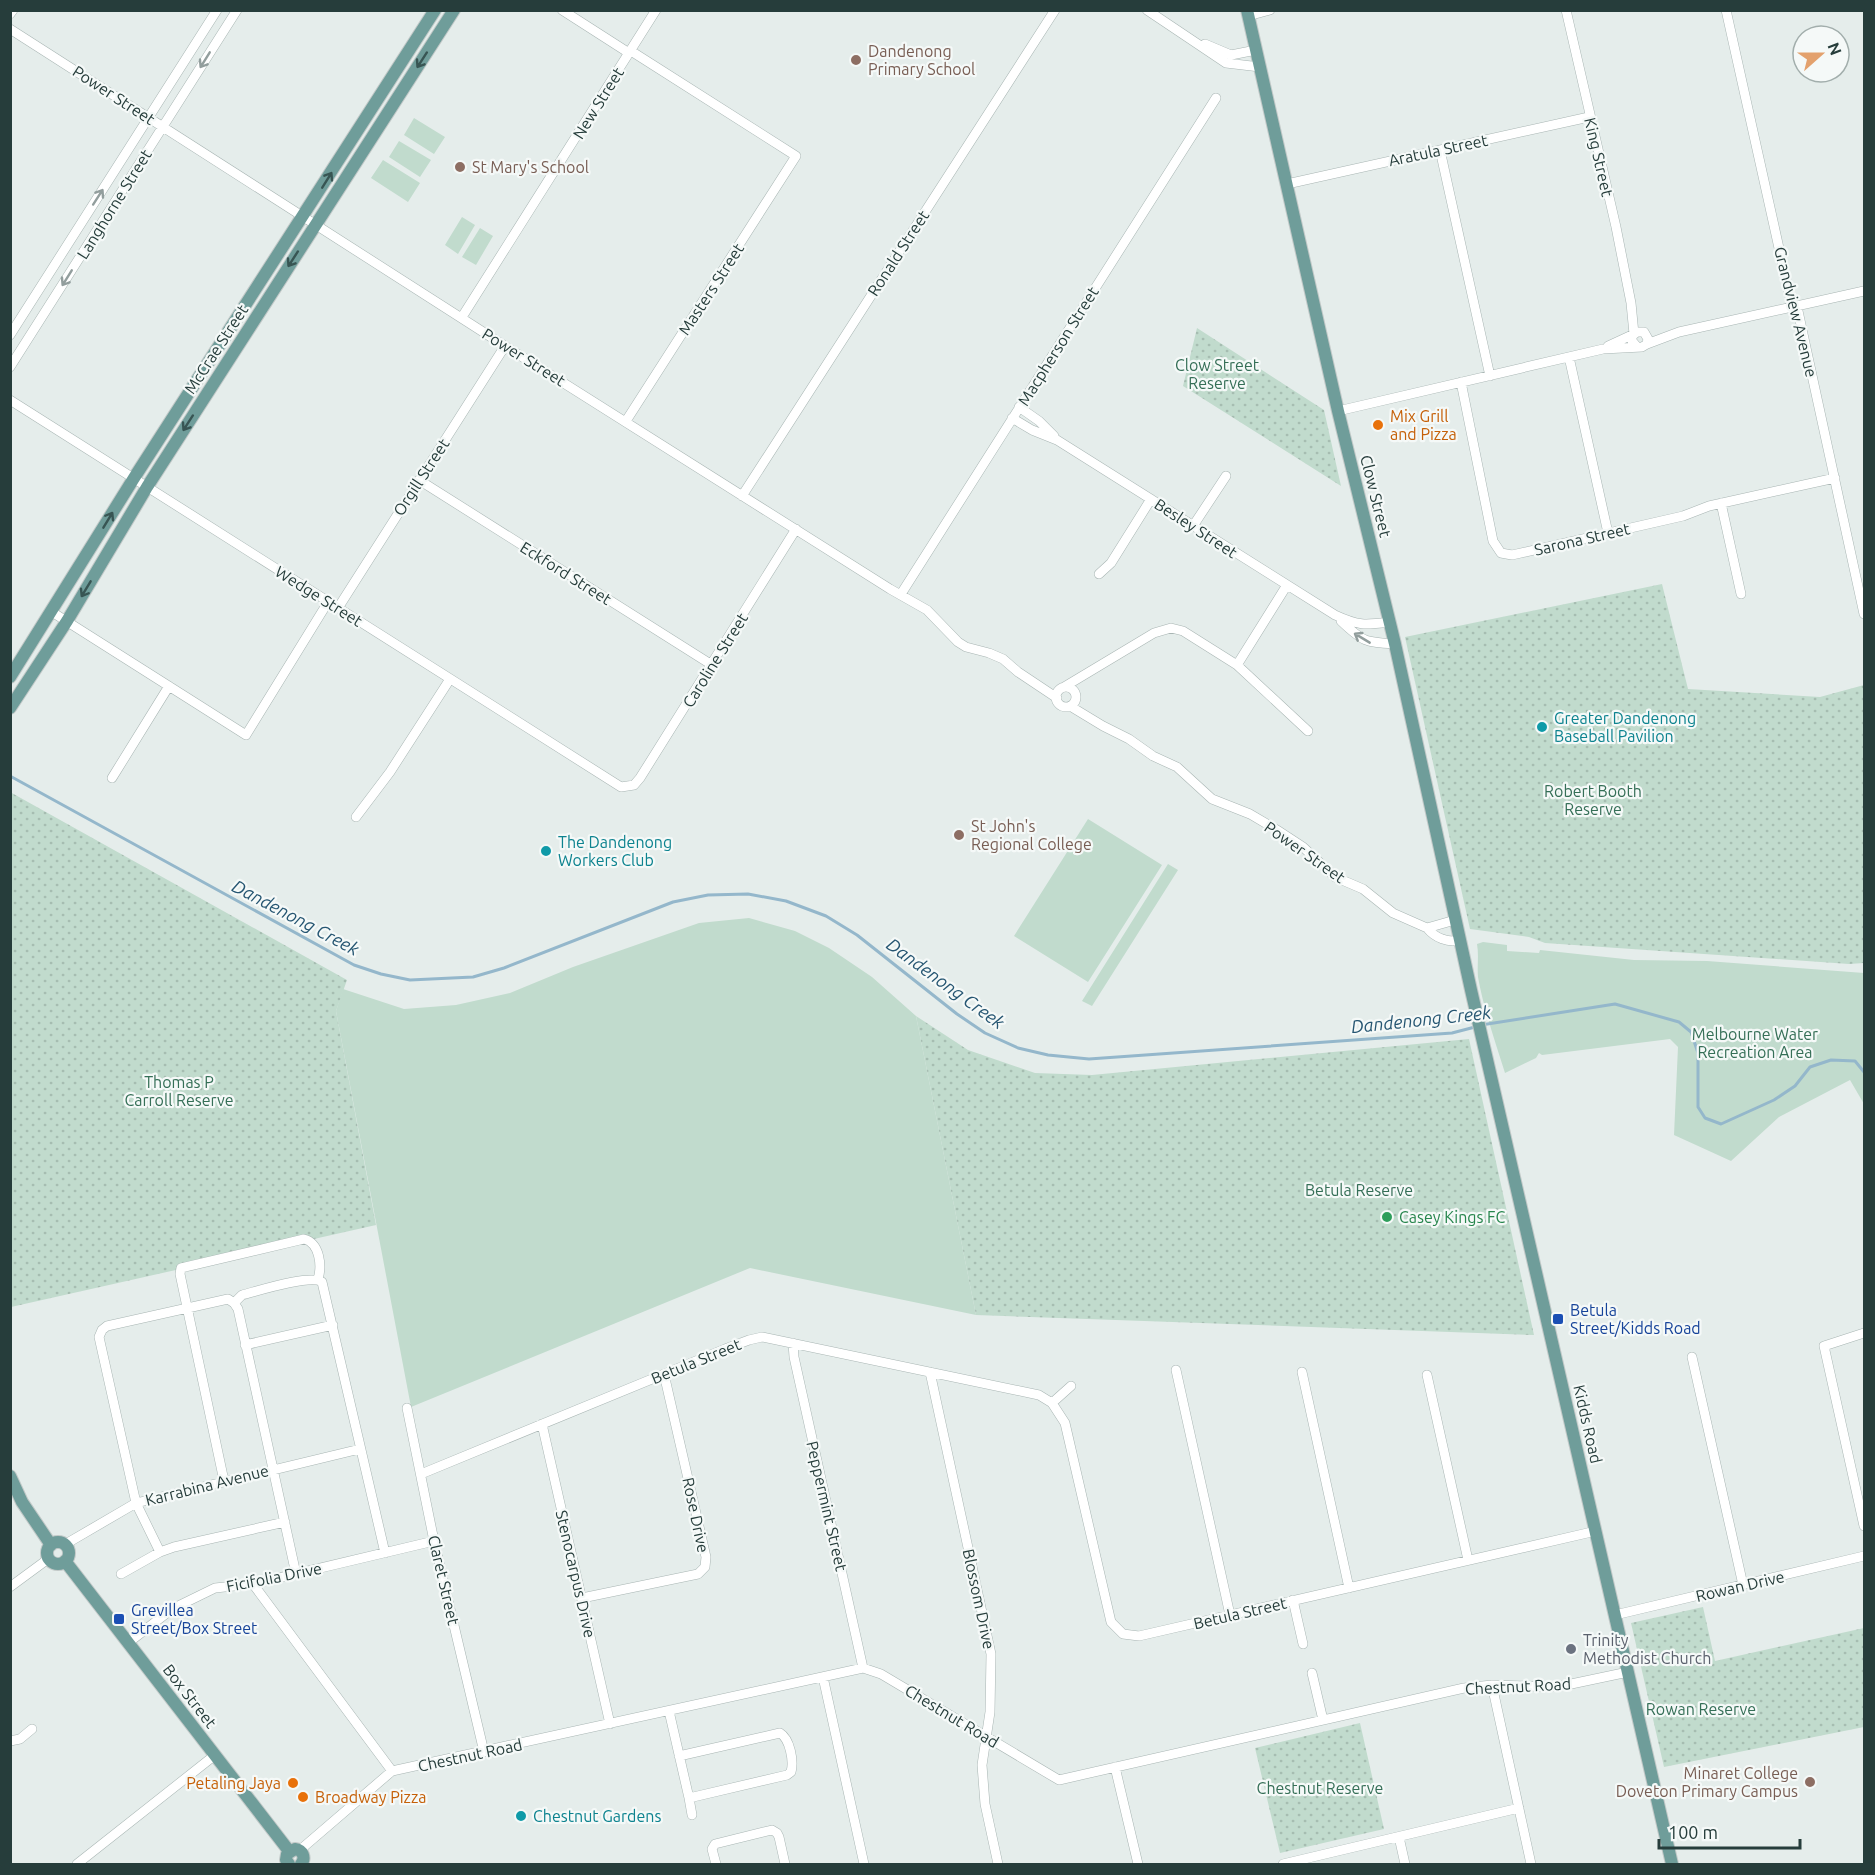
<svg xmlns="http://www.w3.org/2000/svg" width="1875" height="1875" font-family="Ubuntu,sans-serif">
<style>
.green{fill:#c1dbcd}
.park{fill:url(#park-dots)}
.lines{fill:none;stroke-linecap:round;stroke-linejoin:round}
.stream{stroke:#94b7cb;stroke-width:3}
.minor-casing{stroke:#a8b5b3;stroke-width:10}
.major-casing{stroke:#c2c9c8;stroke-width:14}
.minor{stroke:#fff;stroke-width:9}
.major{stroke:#6f9d9a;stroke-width:12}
.oneway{stroke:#929e9d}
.oneway2{stroke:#385553}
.education-dot{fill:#8d6e63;stroke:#f5f9f8;stroke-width:2}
.food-dot{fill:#e8710a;stroke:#f5f9f8;stroke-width:2}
.culture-dot{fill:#0f9aa8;stroke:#f5f9f8;stroke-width:2}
.leisure-dot{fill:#2e9e5b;stroke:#f5f9f8;stroke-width:2}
.transit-dot{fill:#1a4fb4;stroke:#f5f9f8;stroke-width:2}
.worship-dot{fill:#6b7280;stroke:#f5f9f8;stroke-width:2}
.labels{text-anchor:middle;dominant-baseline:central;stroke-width:4.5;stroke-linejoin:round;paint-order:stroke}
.education-label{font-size:16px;fill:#785e54;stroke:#f5f9f8;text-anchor:start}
.street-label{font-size:16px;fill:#263d3b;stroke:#f5f9f8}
.park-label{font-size:16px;fill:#356f57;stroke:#f5f9f8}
.food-label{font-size:16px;fill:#c56008;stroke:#f5f9f8;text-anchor:start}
.culture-label{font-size:16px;fill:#0d838f;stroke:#f5f9f8;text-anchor:start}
.leisure-label{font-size:16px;fill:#27864d;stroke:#f5f9f8;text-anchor:start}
.transit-label{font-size:16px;fill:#164399;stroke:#f5f9f8;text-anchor:start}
.worship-label{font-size:16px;fill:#5b616d;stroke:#f5f9f8;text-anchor:start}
.water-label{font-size:18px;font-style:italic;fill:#265672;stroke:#f5f9f8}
</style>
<defs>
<pattern id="park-dots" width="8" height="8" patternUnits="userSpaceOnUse" patternTransform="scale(1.5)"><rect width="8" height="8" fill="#c1dbcd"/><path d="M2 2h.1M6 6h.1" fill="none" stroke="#a6bdb1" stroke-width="1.8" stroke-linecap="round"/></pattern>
</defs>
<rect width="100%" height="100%" fill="#e5edeb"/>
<path class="green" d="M414 118 445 137 434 154 404 135Z
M399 141 431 160 420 177 389 157Z
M383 160 420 183 408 202 371 178Z
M462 217 475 225 458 254 445 245Z
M480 228 493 236 476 265 462 257Z
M1088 819 1162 865 1088 982 1014 936Z
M1168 864 1178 870 1092 1006 1082 1001Z
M749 918 795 931 829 948 872 977 916 1016 976 1315 750 1268 411 1407 336 1011 343 989 404 1009 456 1005 510 993 573 967 699 923Z
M1483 942 1507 945V951L1539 953 1540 950 1634 960 1707 961 1864 973V1104L1850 1080 1779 1117 1731 1161 1674 1135 1678 1047 1670 1039 1542 1055 1539 1053 1536 1058 1505 1073C1495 1041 1484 1010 1478 977 1477 966 1479 955 1477 944Z"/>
<path class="park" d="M1197 328 1324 410 1341 486 1183 386Z
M1662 584 1688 689 1820 697 1864 685V963L1849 964 1545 943 1529 937 1470 929 1405 637Z
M10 792 347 980 336 1011 376 1225 11 1307Z
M916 1016 968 1050 1035 1073 1092 1075 1469 1039 1534 1335 976 1315Z
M1703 1607 1715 1661 1864 1628V1727L1664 1767 1631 1623Z
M1360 1723 1384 1829 1280 1853 1255 1748Z"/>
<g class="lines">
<path class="stream" d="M10 776 354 965 381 974 410 980 473 977 504 968 673 902 708 895 748 894 786 901 826 916 857 935 957 1014 985 1033 1018 1048 1048 1055 1089 1059 1452 1033 1475 1027
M1481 1025 1615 1004 1679 1022 1691 1032 1698 1053V1107L1705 1118 1721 1124 1774 1100 1795 1086 1810 1067 1831 1060 1855 1061 1864 1072"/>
<defs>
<path id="minor" d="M562 10 629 53
M1147 10 1226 63 1260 67
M1566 10 1616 227 1631 303 1634 334
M1726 10 1791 302 1798 311 1864 614
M10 14 13 10
M1248 16 1270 10
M10 29 505 346 890 589 927 610 958 642 966 647 989 653 1003 659 1018 672 1057 698
M1205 44 1231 55 1256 50
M1440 150 1490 376
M1287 184 1589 117
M462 317 656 10
M10 335 217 10
M1647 344 1679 332 1864 291
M1608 346 1634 334
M1569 357 1608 533
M10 367 237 10
M1461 382 1493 541 1501 553 1512 555 1683 516 1709 506 1835 478
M10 400 621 787 634 785 640 778 796 529
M1019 407 1039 421 1054 436
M1338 411 1603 349 1642 347 1647 344 1648 339 1644 332H1637L1632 336V341L1637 347
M1012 418 1032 430 1057 440 1335 615C1359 626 1365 625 1390 622
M626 421 796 156 631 51
M419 480 712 665
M742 496 1055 10
M1721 503 1741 594
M1193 526 1226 476
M1099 574 1111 563 1151 499
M901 594 1216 98
M338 608 505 346
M52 612 246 735 328 602
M1341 621C1363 642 1365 642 1395 644
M1237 665 1308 731
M1064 687 1154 633 1171 628 1183 631 1237 665 1287 585
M1056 697a10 10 0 1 1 20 0a10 10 0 1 1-20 0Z
M1070 706 1103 726 1129 739 1153 756 1177 767 1212 799 1250 814 1277 830 1303 847 1335 877 1363 889 1393 913 1427 928C1435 938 1448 943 1460 940
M112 778 169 686
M356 817 390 772 450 679
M1427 928 1455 920
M234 1303 242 1295C258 1291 310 1274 322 1282L385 1553
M1864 1333 1824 1346 1864 1526
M793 1343 794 1357 863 1668
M245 1345 333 1325
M1692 1357 1743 1585
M1176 1370 1230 1615
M930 1372 991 1654 990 1712 982 1765 985 1804 998 1864
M1302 1372 1349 1588
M1427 1375 1468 1560
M1052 1403 1071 1386
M407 1408 434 1541 484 1752
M542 1424 610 1724
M421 1474 725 1349 749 1340 762 1337 1039 1395 1052 1403 1065 1423 1111 1622 1123 1634 1139 1636 1596 1531
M224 1481 180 1274 181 1268 304 1239C320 1243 322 1266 318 1279
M64 1545 136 1503 360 1449
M160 1552 136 1503 99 1337 102 1330 107 1326 228 1299 234 1303 238 1309 296 1574
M121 1574 160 1552 174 1547 285 1522
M253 1584 392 1771
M10 1587 48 1559
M582 1598 698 1574 705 1567 706 1557 664 1374
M1293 1600 1303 1644
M1615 1615 1864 1556
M128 1643 172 1609 215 1588 253 1584 434 1541
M1312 1673 1323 1720
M823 1677 864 1864
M1492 1685 1531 1864
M669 1711 689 1798 787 1775 791 1772C794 1761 790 1739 780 1733L679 1756
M10 1741 20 1739 32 1729
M1115 1767 1138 1864
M689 1798 692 1815
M1399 1837 1405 1864
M300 1850 392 1771 863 1668 881 1674 1059 1780 1464 1688 1492 1685 1557 1687 1628 1672
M77 1864 215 1755
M716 1864 712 1849 715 1844 772 1830 777 1833 779 1837 785 1864
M1283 1864 1519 1808"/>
<path id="major" d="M1247 10 1338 411 1395 644 1471 990 1672 1864
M10 677 134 478 435 10
M10 708 67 621 147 487 454 10
M10 1476 22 1502 51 1545
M47 1553a11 11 0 1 1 22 0a11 11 0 1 1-22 0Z
M65 1561 289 1851
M289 1864 286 1860 287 1854 295 1849C303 1850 306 1858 301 1864"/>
</defs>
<use href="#minor" class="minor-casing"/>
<use href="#major" class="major-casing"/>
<use href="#minor" class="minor"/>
<use href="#major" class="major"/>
</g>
<defs><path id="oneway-shaft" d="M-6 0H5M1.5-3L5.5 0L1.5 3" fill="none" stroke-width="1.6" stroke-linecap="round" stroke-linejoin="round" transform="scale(1.5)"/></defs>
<g class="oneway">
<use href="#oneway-shaft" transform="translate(205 60) rotate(122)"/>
<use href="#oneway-shaft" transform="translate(98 197) rotate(-57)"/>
<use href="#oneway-shaft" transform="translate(67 278) rotate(122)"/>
<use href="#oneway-shaft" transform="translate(1362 638) rotate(-149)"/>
</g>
<g class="oneway2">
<use href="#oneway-shaft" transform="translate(422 60) rotate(123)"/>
<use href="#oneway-shaft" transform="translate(327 180) rotate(-58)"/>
<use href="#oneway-shaft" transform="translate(293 259) rotate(123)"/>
<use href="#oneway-shaft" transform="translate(188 423) rotate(123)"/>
<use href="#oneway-shaft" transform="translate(108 520) rotate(-59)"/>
<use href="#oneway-shaft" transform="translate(86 589) rotate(121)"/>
</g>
<g class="education-dot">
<circle cx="856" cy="60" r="6"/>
<circle cx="460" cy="167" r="6"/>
<circle cx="959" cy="835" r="6"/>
<circle cx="1810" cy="1782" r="6"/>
</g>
<g class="food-dot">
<circle cx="1378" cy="425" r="6"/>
<circle cx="293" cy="1783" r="6"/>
<circle cx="303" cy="1797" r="6"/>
</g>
<g class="culture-dot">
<circle cx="1542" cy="727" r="6"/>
<circle cx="546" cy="851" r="6"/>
<circle cx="521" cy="1816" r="6"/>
</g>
<circle class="leisure-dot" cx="1387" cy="1217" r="6"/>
<g class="transit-dot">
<rect x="1552" y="1313" width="12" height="12" rx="3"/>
<rect x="113" y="1613" width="12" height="12" rx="3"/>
</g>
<circle class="worship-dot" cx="1571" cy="1649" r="6"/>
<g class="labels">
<g class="education-label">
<text x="868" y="51">Dandenong<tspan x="868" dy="18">Primary School</tspan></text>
<text x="472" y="167">St Mary's School</text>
<text x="971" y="826">St John's<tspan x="971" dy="18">Regional College</tspan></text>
<text x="1798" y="1773" text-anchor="end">Minaret College<tspan x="1798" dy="18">Doveton Primary Campus</tspan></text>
</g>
<g class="street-label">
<text transform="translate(114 95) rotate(33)">Power Street</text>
<text transform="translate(598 103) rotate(-58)">New Street</text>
<text transform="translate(1438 150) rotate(-12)">Aratula Street</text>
<text transform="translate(1599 157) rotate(77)">King Street</text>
<text transform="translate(114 204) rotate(-58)">Langhorne Street</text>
<text transform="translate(898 253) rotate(-57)">Ronald Street</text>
<text transform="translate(711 289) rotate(-57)">Masters Street</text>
<text transform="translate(1796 312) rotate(76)">Grandview Avenue</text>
<text transform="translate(1058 346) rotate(-58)">Macpherson Street</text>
<text transform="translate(216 349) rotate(-57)">McCrae Street</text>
<text transform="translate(524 357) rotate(32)">Power Street</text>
<text transform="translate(421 477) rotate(-57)">Orgill Street</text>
<text transform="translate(1376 496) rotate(76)">Clow Street</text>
<text transform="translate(1196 528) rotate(33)">Besley Street</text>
<text transform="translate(1582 539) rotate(-13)">Sarona Street</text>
<text transform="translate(566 573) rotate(32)">Eckford Street</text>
<text transform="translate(319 596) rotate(32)">Wedge Street</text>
<text transform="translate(715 660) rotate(-58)">Caroline Street</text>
<text transform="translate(1305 852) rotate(35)">Power Street</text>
<text transform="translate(696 1361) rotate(-22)">Betula Street</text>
<text transform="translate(1588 1424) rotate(77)">Kidds Road</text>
<text transform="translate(207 1485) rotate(-14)">Karrabina Avenue</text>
<text transform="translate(827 1506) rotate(77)">Peppermint Street</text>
<text transform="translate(696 1515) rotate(78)">Rose Drive</text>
<text transform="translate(576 1574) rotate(77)">Stenocarpus Drive</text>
<text transform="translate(274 1577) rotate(-11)">Ficifolia Drive</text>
<text transform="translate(444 1580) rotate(77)">Claret Street</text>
<text transform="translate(1740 1586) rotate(-13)">Rowan Drive</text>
<text transform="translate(979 1599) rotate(78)">Blossom Drive</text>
<text transform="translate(1240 1613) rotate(-13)">Betula Street</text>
<text transform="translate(1518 1686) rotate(-3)">Chestnut Road</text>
<text transform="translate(190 1696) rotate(52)">Box Street</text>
<text transform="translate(952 1716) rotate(31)">Chestnut Road</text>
<text transform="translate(470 1755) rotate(-12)">Chestnut Road</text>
</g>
<g class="park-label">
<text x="1217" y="365">Clow Street<tspan x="1217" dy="18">Reserve</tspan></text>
<text x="1593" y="791">Robert Booth<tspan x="1593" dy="18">Reserve</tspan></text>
<text x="1755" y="1034">Melbourne Water<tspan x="1755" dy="18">Recreation Area</tspan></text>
<text x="179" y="1082">Thomas P<tspan x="179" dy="18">Carroll Reserve</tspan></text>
<text x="1359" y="1190">Betula Reserve</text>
<text x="1701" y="1709">Rowan Reserve</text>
<text x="1320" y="1788">Chestnut Reserve</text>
</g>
<g class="food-label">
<text x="1390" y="416">Mix Grill<tspan x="1390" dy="18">and Pizza</tspan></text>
<text x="281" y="1783" text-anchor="end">Petaling Jaya</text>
<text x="315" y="1797">Broadway Pizza</text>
</g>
<g class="culture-label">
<text x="1554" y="718">Greater Dandenong<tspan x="1554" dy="18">Baseball Pavilion</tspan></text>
<text x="558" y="842">The Dandenong<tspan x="558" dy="18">Workers Club</tspan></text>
<text x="533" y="1816">Chestnut Gardens</text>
</g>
<g class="leisure-label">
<text x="1399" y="1217">Casey Kings FC</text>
</g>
<g class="transit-label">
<text x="1570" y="1310">Betula<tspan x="1570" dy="18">Street/Kidds Road</tspan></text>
<text x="131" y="1610">Grevillea<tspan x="131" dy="18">Street/Box Street</tspan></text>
</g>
<g class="worship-label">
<text x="1583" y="1640">Trinity<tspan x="1583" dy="18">Methodist Church</tspan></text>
</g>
<g class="water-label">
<text transform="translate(296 917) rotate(28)">Dandenong Creek</text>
<text transform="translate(946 983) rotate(36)">Dandenong Creek</text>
<text transform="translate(1421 1019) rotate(-6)">Dandenong Creek</text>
</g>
</g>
<rect width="1875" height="1875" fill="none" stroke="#263d3b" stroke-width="24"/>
<g transform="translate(1821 54) rotate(69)"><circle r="28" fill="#f5f9f8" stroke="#a2aeac" stroke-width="1.5"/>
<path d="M0-4.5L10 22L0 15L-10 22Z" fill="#e3a16d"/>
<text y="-9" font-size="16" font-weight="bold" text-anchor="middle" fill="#263d3b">N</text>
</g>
<path d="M1659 1839v9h141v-9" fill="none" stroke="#263d3b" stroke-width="3"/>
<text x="1668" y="1839" font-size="18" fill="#263d3b" stroke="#f5f9f8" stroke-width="4.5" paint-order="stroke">100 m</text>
</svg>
